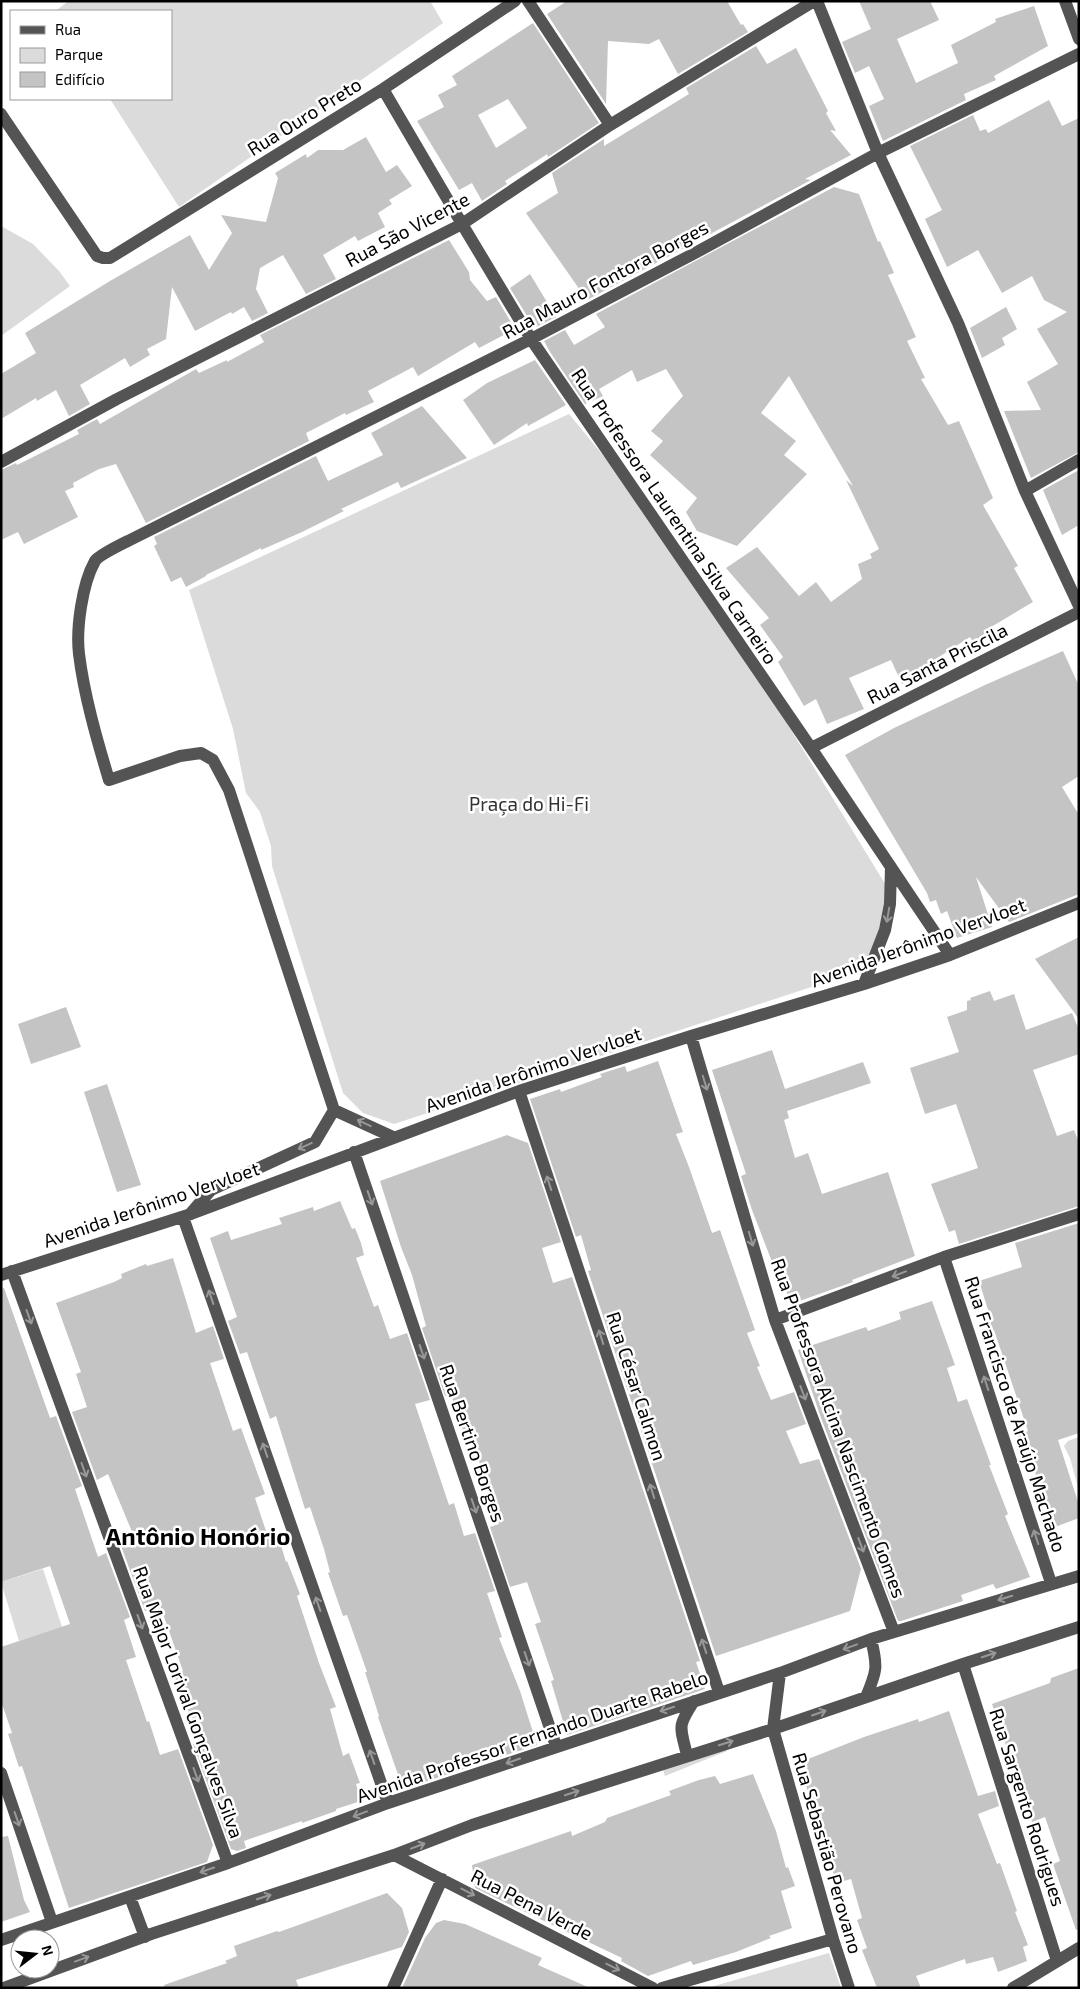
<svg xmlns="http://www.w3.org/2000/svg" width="1080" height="1989" font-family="'Exo 2',sans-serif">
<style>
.green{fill:#dbdbdb}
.building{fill:#c4c4c4;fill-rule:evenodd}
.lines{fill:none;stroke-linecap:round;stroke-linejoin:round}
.minor{stroke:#545454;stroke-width:12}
.oneway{stroke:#989898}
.labels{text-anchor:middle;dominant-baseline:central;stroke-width:5;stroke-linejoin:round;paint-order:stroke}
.street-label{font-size:19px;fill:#000;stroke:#fff}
.park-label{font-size:19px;fill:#323232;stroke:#fff}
.district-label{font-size:24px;font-weight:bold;fill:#000;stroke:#fff}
</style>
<rect width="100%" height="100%" fill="#fff"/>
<path class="green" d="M69 1H430L443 23 179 207 110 99H171V11H55Z
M1 226 33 244 59 271 70 286 1 336Z
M569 414 653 516 725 622 887 887 885 930 866 969 394 1124 363 1113 343 1093 272 866 271 846 260 812 246 793 233 729 189 590Z
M1079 1437V1491L1070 1458 1064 1446 1068 1441Z
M43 1569 62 1627 19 1641 1 1582Z
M726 1747 727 1751 665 1776 663 1770Z
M829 1953 841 1988H707Z"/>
<path class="building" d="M567 1H727L741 25 743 24 748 32 678 74 659 39 649 44 608 41 606 104 547 14Z
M859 1H930L939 20 897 39 916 83 958 63 951 45 996 22 995 19 1034 6 1048 46 994 76 996 80 964 94 966 100 883 141 869 106 884 99 869 66 855 73 842 42 871 29Z
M533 23 599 123 548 157 547 154 546 155 505 181 507 184 482 201 472 183 459 190 417 121 444 107 438 95 457 85 452 76ZM508 99 527 128 496 148 478 115Z
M756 46 767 64 796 48 828 111 826 113 836 131 830 130 851 155 805 179 811 180 587 300 526 213 558 193 552 173 604 139V146L689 94 686 88Z
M1049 100 1062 126 1079 118V452L1031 478 1004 411 1041 410 1027 382 1058 364 1037 329 1067 312 1044 300 1032 276 1002 293 978 250 947 267 925 219 942 210 910 146 973 115 980 131 986 129 988 133Z
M366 137 386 172 397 165 412 186 389 200 392 204 378 213 385 227 358 241 355 236 323 255 336 279 306 294 283 255 260 268 256 289 268 313 252 321 244 307 232 314 231 312 195 331 172 287 166 339 147 349 150 355 130 367 125 358 80 385 90 404 69 416 56 390 37 401 36 398 1 419V374L36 353 25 333 110 281 190 235 209 270 232 233 221 215 266 222 278 178 275 173 306 154 307 158 318 150H343Z
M834 187 859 194 878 242 880 241 894 273 888 275 916 337 907 341 925 378 921 379 948 425 959 421 993 498 983 505 1018 566 1014 568 1033 602 991 627 993 630 973 642 970 637 931 662 933 669 902 684 891 660 849 678 864 709 827 724 816 699 804 706 778 662 783 657 760 625 769 618 726 568 757 547 799 596 816 582 831 602 862 579 858 564 872 558 870 554 879 549 846 480 853 486 789 376 761 413 796 441 784 455 807 474 737 546 697 531 686 512 697 498 650 455 663 441 651 431 683 396 666 369 637 382 632 370 599 389 603 396 585 404 550 352 544 341 565 330 574 345 605 327 596 314Z
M449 240 469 272 470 280 487 301 496 297 515 329 479 348 475 342 418 376 413 367 368 391 374 402 346 415 345 413 306 433 309 441 146 523 116 464 99 469 73 483 74 487 65 491 78 517 24 544 18 532 1 540V470L16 463 17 465 79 434 77 430 97 419 100 424 196 369 199 373 227 360V362L264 342 260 335Z
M530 274 556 317 536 327 532 320 530 321 510 288Z
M1006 307 1017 329 1002 338 1005 345 982 358 970 328Z
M535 360 566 405 528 426 527 423 494 445 463 400 487 383Z
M422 406 467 458 401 488 398 482 341 509 344 511 302 532 261 550V548L206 575V576L186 587 181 577 171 582 154 546 157 544 154 537 316 456 328 481 383 455 371 433Z
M1079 470V525L1062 535 1043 490Z
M1063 651 1079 686V776L1062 787 1079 815V894L1009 922 976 877 992 927 957 938 947 911 941 914 936 900 930 902 927 893 845 755 894 728 985 685Z
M1079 937V1019L1035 959Z
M990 991 994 1001 1014 994 1026 1030 1072 1013 1079 1030V1054L1033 1070 1057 1136 1074 1130 1079 1143V1206L959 1244 955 1230 949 1232 931 1184 978 1168 956 1104 925 1114 910 1068 959 1052 947 1017 967 1010V1001L971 1000 970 998Z
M66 1007 81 1047 31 1064 18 1024Z
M772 1050 785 1089 863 1062 871 1083 787 1111 789 1118 784 1120 795 1158 808 1153 822 1194 888 1172 915 1256 852 1280 853 1282 791 1304 777 1266 774 1267 752 1210 741 1176 746 1174 712 1070Z
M658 1061 683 1132 676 1134 689 1167 712 1233 720 1230 755 1330 747 1333 760 1366 757 1367 771 1400 794 1392 806 1424 786 1431 800 1464 819 1459 861 1569 850 1611 716 1656 588 1271 591 1270 581 1235 576 1237 530 1099 560 1089 561 1092 602 1077 600 1074 625 1066 627 1072Z
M107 1084 141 1185 117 1192 84 1092Z
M507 1135 528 1143 561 1242 542 1248 553 1283 572 1277 700 1661 696 1662 705 1689 567 1735 551 1681 554 1680 535 1624 541 1622 527 1582 510 1587 490 1527 499 1524 478 1458 473 1460 451 1394 445 1396 422 1328 426 1326 412 1275 401 1247 380 1181Z
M340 1201 352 1229 355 1228 361 1243 364 1255 356 1258 374 1307 378 1305 390 1339 407 1333 430 1400 415 1404 449 1505 454 1503 464 1536 475 1533 495 1591 487 1593 502 1637 499 1638 520 1691 537 1745 403 1789 378 1717 379 1716 365 1672H367L347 1615 343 1616 328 1573 330 1572 324 1549 310 1507 305 1509 276 1416 270 1419 247 1352 240 1354 228 1321 237 1317 210 1238 228 1231 231 1240 282 1224 279 1218 313 1207 314 1211Z
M1079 1223V1433L1058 1440 1079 1505V1518L1055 1527 1027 1450 1024 1451 1018 1435 1028 1431 994 1330 989 1332 983 1316 989 1313 979 1281 1022 1267 1015 1243Z
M173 1258 196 1333 213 1326 224 1359 210 1363 233 1431 241 1428 265 1494 255 1498 266 1531 276 1529 286 1562 287 1561 300 1594 297 1596 319 1663 336 1707 330 1709 343 1756 349 1753 360 1783 356 1784 361 1801 336 1809V1811L302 1823V1821L244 1841 246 1848 237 1851 231 1849 193 1744 198 1742 192 1728 195 1727 174 1675 183 1671 160 1605 145 1611 121 1546 135 1539 108 1474 97 1480 72 1412 87 1407 76 1374 81 1372 56 1303 114 1282 122 1278 121 1274 146 1264 147 1266Z
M4 1288 50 1418 56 1416 82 1486 75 1489 98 1557 106 1553 130 1617 124 1620 136 1657 126 1660 147 1722 149 1721 160 1755 178 1749 213 1845 207 1862 69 1908 22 1766 19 1767 8 1734 12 1733 1 1701V1647L70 1624 50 1566 1 1582V1289Z
M932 1301 955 1365 947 1368 958 1402 967 1399 991 1465H989L1008 1514 1005 1516 1030 1577 996 1589 993 1584 961 1595 963 1601 901 1621H898L821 1418 798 1350 866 1327 868 1331 901 1319 899 1312Z
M1079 1668V1929L1076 1930 1053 1864 1060 1861 1045 1817 1032 1822 992 1704 1050 1683 1051 1678Z
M949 1711 978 1796 995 1791 999 1806 978 1814 997 1864 1000 1863 1017 1911 1015 1912 1028 1945 1023 1947 1027 1961 998 1972 993 1957 966 1964 965 1959 916 1976 921 1988H877L862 1950 867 1948 857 1920 862 1918 851 1879 837 1883 825 1850 828 1849 798 1763 864 1737 918 1719 919 1722Z
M753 1774 776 1831 786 1868 788 1867 795 1886 781 1891 792 1928 769 1936 771 1938 736 1952 693 1965 691 1961 648 1976 621 1961 622 1958 475 1888 472 1865 571 1831 572 1836 605 1822 607 1818 671 1795 669 1791 699 1780 715 1776 720 1784Z
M8 1836 24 1900 30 1912 1 1922V1837Z
M387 1893 402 1908 409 1932 402 1947 296 1980 299 1988H165L164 1985 227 1963 225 1961 237 1956 234 1946 277 1931 279 1932Z
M444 1920 465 1924 542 1958 538 1965 590 1988H402L425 1938 436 1923Z"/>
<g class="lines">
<path class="minor" d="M528 1 610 125
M817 1 878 153 958 323 1025 491 1079 606
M1065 1 1079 39
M383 89 462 224 531 339 811 748 950 955
M1 114 97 256 103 258H110L383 89 515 1
M1 462 117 399 462 224 610 125 814 1
M1025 491 1079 460
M811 748 1079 612
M864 984 885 930 890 904 891 867
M691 1036 775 1320 894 1632
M519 1091 719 1692
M393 1137 334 1110 229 790 213 760 201 753 180 756 109 780C97 740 84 695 79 654 76 629 82 584 95 561 99 555 122 544 130 540L531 339 695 253 878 153 1079 54
M354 1152 556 1746
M191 1213 211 1190 315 1142 334 1110
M183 1217 388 1803
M944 1257 1051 1583
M12 1271 228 1863
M1 1275 191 1214 519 1091 691 1036 864 984 950 955 1079 903
M775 1320 944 1257 1079 1214
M963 1664 1057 1961
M780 1673 773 1729 833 1939 849 1988
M866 1697C877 1671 878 1667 871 1639
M687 1755C680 1726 677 1727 694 1701
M1 1773 52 1922
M394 1855 653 1988
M130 1897 145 1937
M1 1940 228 1863 388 1803 780 1673 871 1639 1079 1576
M4 1988 151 1934 394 1855 472 1825 773 1729 963 1664 1079 1627
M393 1988 442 1879
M662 1988 833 1939
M1013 1988 1079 1948"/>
</g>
<defs><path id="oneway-shaft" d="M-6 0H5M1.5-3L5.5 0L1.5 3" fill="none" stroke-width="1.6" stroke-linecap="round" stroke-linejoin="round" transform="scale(1.25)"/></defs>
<g class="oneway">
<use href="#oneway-shaft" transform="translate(888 915) rotate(100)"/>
<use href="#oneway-shaft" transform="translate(705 1083) rotate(73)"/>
<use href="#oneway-shaft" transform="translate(364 1123) rotate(-155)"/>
<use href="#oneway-shaft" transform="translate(305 1146) rotate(156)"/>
<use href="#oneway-shaft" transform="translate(549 1183) rotate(-108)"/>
<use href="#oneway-shaft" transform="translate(370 1198) rotate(71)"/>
<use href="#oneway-shaft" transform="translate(751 1239) rotate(73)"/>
<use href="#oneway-shaft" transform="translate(899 1274) rotate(159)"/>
<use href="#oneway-shaft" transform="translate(211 1297) rotate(-109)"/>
<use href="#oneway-shaft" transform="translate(29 1317) rotate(70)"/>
<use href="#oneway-shaft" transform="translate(601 1337) rotate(-108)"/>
<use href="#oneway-shaft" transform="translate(422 1352) rotate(71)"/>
<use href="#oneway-shaft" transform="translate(986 1383) rotate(-108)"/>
<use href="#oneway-shaft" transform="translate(803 1393) rotate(69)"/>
<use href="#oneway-shaft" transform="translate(265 1450) rotate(-109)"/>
<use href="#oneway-shaft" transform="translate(84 1470) rotate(70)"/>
<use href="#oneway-shaft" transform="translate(652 1491) rotate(-108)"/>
<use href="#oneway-shaft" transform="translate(474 1506) rotate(71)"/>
<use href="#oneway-shaft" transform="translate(1036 1537) rotate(-108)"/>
<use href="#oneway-shaft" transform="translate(861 1545) rotate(69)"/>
<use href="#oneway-shaft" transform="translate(1005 1598) rotate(163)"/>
<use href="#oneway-shaft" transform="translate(318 1604) rotate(-109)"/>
<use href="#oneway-shaft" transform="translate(140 1622) rotate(70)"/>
<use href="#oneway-shaft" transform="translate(704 1646) rotate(-108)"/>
<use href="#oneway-shaft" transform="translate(850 1647) rotate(160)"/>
<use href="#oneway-shaft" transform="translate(989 1655) rotate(-18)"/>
<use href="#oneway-shaft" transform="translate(527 1659) rotate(71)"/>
<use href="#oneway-shaft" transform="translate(667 1709) rotate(162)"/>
<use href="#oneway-shaft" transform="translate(819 1713) rotate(-19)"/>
<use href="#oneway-shaft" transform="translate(726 1743) rotate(-17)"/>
<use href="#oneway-shaft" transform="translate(372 1757) rotate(-109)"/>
<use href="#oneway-shaft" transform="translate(513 1761) rotate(161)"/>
<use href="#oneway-shaft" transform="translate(196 1775) rotate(70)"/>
<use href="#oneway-shaft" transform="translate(572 1793) rotate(-18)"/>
<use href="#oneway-shaft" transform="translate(360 1814) rotate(159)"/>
<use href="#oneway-shaft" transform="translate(17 1819) rotate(71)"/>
<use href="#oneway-shaft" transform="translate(418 1846) rotate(-21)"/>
<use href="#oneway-shaft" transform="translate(207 1870) rotate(161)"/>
<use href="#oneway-shaft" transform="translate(468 1892) rotate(27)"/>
<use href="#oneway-shaft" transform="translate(264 1897) rotate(-18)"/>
<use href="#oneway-shaft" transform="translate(82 1959) rotate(-20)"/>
<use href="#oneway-shaft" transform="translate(613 1967) rotate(27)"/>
</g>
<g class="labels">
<g class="street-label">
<text transform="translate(304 116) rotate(-32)">Rua Ouro Preto</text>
<text transform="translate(407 229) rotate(-28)">Rua São Vicente</text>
<text transform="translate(605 279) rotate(-28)">Rua Mauro Fontora Borges</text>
<text transform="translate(675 516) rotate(56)">Rua Professora Laurentina Silva Carneiro</text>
<text transform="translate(937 663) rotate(-27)">Rua Santa Priscila</text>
<text transform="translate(918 942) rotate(-20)">Avenida Jerônimo Vervloet</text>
<text transform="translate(533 1069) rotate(-19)">Avenida Jerônimo Vervloet</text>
<text transform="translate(151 1204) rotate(-19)">Avenida Jerônimo Vervloet</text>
<text transform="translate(637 1386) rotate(72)">Rua César Calmon</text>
<text transform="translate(1016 1414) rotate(72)">Rua Francisco de Araújo Machado</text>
<text transform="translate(839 1428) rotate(70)">Rua Professora Alcina Nascimento Gomes</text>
<text transform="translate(473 1443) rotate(71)">Rua Bertino Borges</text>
<text transform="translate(189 1702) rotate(70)">Rua Major Lorival Gonçalves Silva</text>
<text transform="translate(532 1736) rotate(-19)">Avenida Professor Fernando Duarte Rabelo</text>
<text transform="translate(1028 1807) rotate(72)">Rua Sargento Rodrigues</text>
<text transform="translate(828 1853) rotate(74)">Rua Sebastião Perovano</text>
<text transform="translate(532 1904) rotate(27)">Rua Pena Verde</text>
</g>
<g class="park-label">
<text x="529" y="803">Praça do Hi-Fi</text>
</g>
<g class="district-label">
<text x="198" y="1535">Antônio Honório</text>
</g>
</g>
<rect width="1080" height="1989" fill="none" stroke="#000000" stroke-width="5"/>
<rect x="10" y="10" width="162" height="90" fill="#ffffff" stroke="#999999"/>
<rect x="20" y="26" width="25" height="8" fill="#545454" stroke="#999999"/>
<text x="55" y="35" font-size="15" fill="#000000">Rua</text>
<rect x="20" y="48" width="25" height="15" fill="#dbdbdb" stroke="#999999"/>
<text x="55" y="60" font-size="15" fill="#000000">Parque</text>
<rect x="20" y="72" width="25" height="15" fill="#c4c4c4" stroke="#999999"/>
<text x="55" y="85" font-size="15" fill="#000000">Edifício</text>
<g transform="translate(35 1954) rotate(74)"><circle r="24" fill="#ffffff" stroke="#999999"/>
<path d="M0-4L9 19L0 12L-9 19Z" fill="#000000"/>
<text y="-8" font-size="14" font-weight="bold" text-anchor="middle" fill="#000000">N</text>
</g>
</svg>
